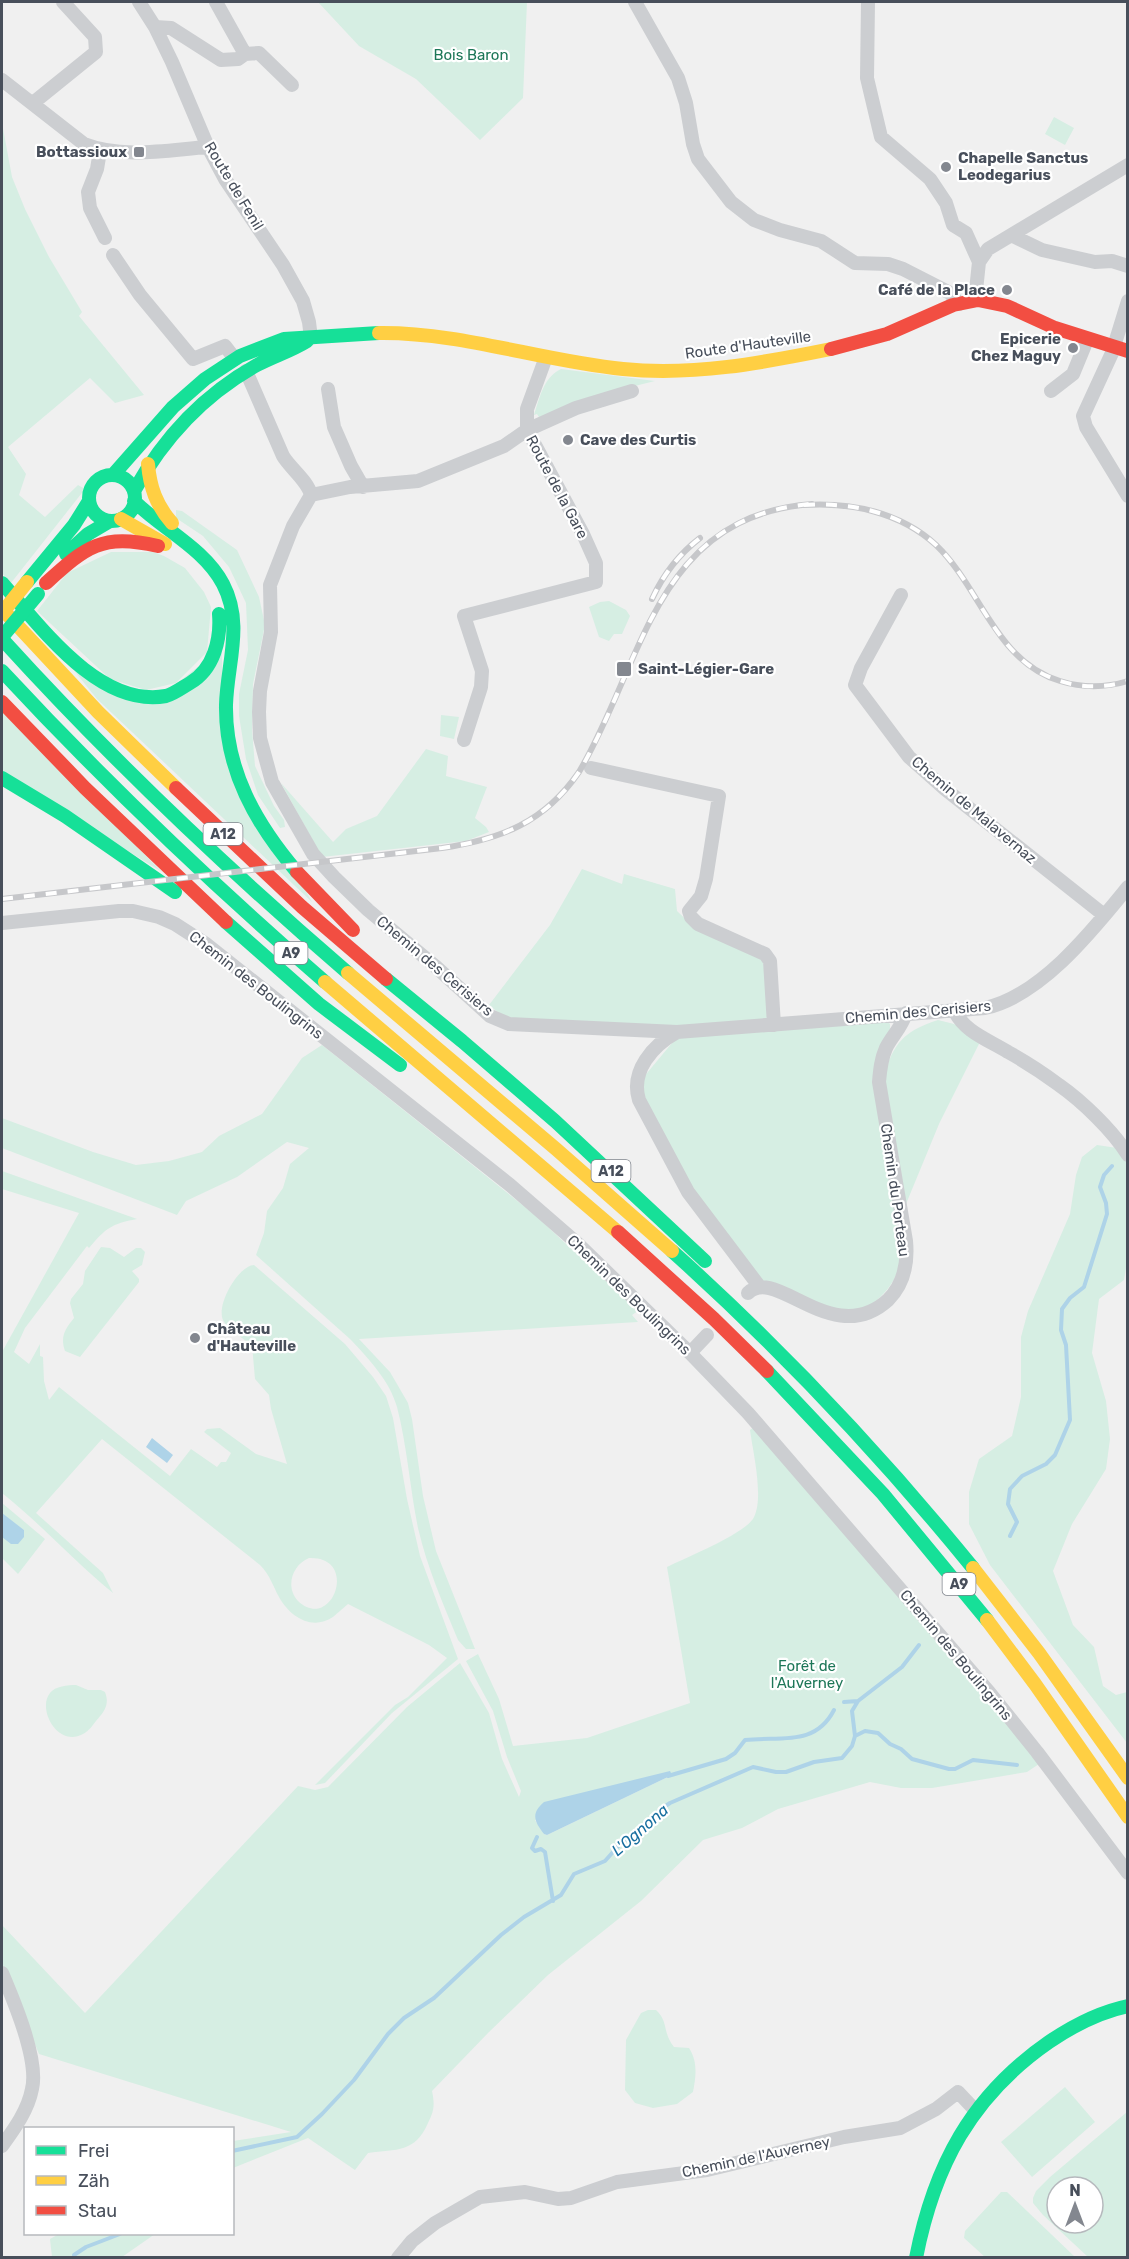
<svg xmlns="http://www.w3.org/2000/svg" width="1129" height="2259" font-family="Rubik,sans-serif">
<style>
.green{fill:#d6eee3;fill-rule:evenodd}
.water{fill:#aed3e8}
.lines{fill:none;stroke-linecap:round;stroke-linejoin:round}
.stream{stroke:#aed3e8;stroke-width:4}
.street{stroke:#ccced1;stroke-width:14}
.fast{stroke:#16e098;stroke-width:14}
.slow{stroke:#ffcf43;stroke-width:14}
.jam{stroke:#f24e42;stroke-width:14}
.rail-casing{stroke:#c6c7ca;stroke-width:6}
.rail{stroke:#fff;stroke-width:4;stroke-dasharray:11;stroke-linecap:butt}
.fast-bridge{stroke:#16e098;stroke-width:14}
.slow-bridge{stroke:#ffcf43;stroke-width:14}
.poi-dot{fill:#83878f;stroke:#fff;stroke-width:2}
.labels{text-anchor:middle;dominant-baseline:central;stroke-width:4.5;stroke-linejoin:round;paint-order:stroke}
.shield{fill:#fff;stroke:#7f848c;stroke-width:1.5}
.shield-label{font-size:14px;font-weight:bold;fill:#484f5b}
.park-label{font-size:15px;fill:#1e7758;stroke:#fff}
.poi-label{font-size:15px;font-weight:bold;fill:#484f5b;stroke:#fff;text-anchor:start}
.street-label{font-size:15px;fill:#484f5b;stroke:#fff}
.water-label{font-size:16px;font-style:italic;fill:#176e9f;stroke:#fff}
</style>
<rect width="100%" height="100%" fill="#f0f0f0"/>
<path class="green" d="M318 2H527L523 98 480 140 416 79 359 46Z
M1054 117 1074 128 1065 145 1045 134Z
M2 123 12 177 25 209 49 257 82 312 79 316 144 395 115 403 90 378 8 447 26 474 19 495 45 517 78 485 85 489 11 583 2 573Z
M561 369 655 381 631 387 541 420 537 414 534 415C540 397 543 378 561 369Z
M176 510 182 511 237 550 259 597 265 625 253 684 252 730 255 766 274 806 284 820 285 827 280 828 258 795 246 759 239 716V694L248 650 246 603 229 567 203 536 176 518Z
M111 552H153L164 556 185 568 204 592 211 607 207 652 176 683 146 690 110 679 37 611 67 573Z
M609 601 626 610 630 616 622 634H614L609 641 599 637 589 607 600 602Z
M222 648V740L312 902 97 699 60 653 153 702Z
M2 712 162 872 2 773Z
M441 715 459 717 454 739 440 736Z
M426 749 448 756 446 776 487 787 475 818 486 827 489 832 466 841 322 857 281 783 333 842 346 829 377 816Z
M582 869 622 884 624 874 675 889 677 911 694 927 763 959 769 1013 766 1019 674 1027 515 1019 500 1014 489 1005 550 925Z
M938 1020 954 1024 981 1040 939 1124 906 1204 884 1077C893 1043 904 1031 938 1020Z
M886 1021 890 1024V1029L876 1055 902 1245C900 1283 885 1296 855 1316L766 1286 694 1192 640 1092 642 1079 677 1037Z
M322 1045 535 1215 638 1311 632 1315 638 1322 359 1339 390 1372 408 1403 412 1419 423 1496 436 1551 475 1649H466L458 1640C443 1604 427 1567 418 1528 410 1489 407 1445 397 1407 390 1381 368 1358 350 1339L256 1255 264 1233 267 1211 283 1188 290 1164 309 1148 287 1142 237 1177 186 1201 177 1215 2 1148V1118L93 1152 136 1165 169 1161 202 1152 219 1136 262 1114 302 1058Z
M1097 1145 1124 1149 1128 1155 1127 1262 1124 1280 1099 1299 1092 1353 1106 1401 1110 1439 1106 1469 1072 1524 1053 1571 1073 1625 1094 1647 1103 1686 1116 1695 1127 1692V1743L990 1565 969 1524V1492L979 1459 1012 1436 1021 1397V1337L1028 1311 1070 1214 1076 1175 1082 1157Z
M2 1171 137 1219C111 1224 106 1228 89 1248L87 1246 25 1328 14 1352 29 1364 40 1344V1356L43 1357 44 1381 49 1400 59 1387 170 1476 191 1449 217 1467 221 1462H226L231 1453 204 1432 207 1429 220 1428 256 1454 287 1464 271 1409 269 1395 255 1379 252 1345C241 1336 230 1333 223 1320 216 1305 238 1266 254 1265L345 1344 373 1377 386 1396 393 1418 407 1499 420 1556 458 1659 392 1713 325 1783 315 1785 395 1705 408 1697 447 1658 429 1645 348 1604C343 1608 338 1613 333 1617 312 1631 290 1617 279 1597 273 1586 270 1575 260 1565L102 1439 36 1513 103 1573 113 1593C74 1561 41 1524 2 1493V1352L79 1213 2 1189ZM309 1558C360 1556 332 1633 298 1601 285 1587 292 1565 309 1558Z
M101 1247 110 1248 124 1257 136 1248H141L145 1252 142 1265 132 1271 139 1279V1282L80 1357 65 1351C60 1337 65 1329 74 1318L70 1303 71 1299 83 1284 85 1271Z
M754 1427 1042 1762 1027 1772 932 1788H901L870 1782 778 1809 742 1828 703 1840 641 1901 548 1975 489 2032 432 2091C435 2105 434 2111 428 2123 415 2153 397 2149 368 2153L355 2170 308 2138 233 2168V2141L291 2132 39 2054 2 1963V1925L85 2013 298 1786 315 1790 328 1787 407 1707 460 1663 489 1713 502 1759 519 1797 521 1791 507 1757 493 1711 466 1661 478 1654 499 1699 513 1746 587 1738 690 1703 667 1567C685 1558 747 1533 754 1517 764 1497 753 1452 750 1430ZM672 1775 547 1835 544 1834 535 1820Z
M2 1503 45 1539 18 1574 2 1558V1537L7 1540 24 1530 3 1515Z
M76 1685 88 1690H101L105 1692C110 1705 104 1712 96 1721 93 1725 89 1731 83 1734 57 1748 37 1708 50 1693 55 1686 68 1685 76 1685Z
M648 2010H656C669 2022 662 2032 674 2047L689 2048C698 2062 696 2076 693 2092L677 2104 653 2108 635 2103 625 2090 626 2040 641 2013Z
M1065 2087 1095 2122 1032 2177 1001 2142Z
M1127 2112V2257H1088L1043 2215 1033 2203V2198L1036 2191 1050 2177ZM1057 2187H1093V2223H1057Z
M1001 2192H1007L1075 2257H985L964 2238 965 2231Z
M59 2234H155L122 2257H52L50 2239Z"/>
<path class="water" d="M152 1438 173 1455 167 1463 146 1447Z
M2 1513 24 1530V1537L18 1544H11L2 1537Z
M670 1771 672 1775 547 1835 544 1834C535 1822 530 1814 544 1802Z"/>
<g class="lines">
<path class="stream" d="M1010 1536 1017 1522 1008 1504 1010 1489 1022 1476 1046 1464 1055 1455 1070 1420 1066 1345 1061 1330 1062 1309 1070 1298 1084 1287 1107 1214 1106 1203 1100 1187 1104 1175 1112 1166
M844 1702 858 1701
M855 1736 852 1711 858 1701 902 1667 919 1645
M668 1776 726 1759 735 1753 745 1740C780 1736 815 1747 834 1710
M537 1837 532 1848 535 1851 541 1849 545 1852 553 1901
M232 2151 297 2137 322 2114 354 2080 388 2034 404 2018 434 1998 501 1935 524 1917 561 1895 574 1874 605 1861 621 1843 642 1828 661 1809 670 1803 753 1767 776 1772H786L814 1762 842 1758 852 1746 855 1736 865 1731 878 1733 890 1744 901 1749 912 1759 949 1769H955L973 1760 1017 1765
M75 2258 74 2255 86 2247 120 2234"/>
<path class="street" d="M139 2 155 27 172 62 208 147 225 179 283 265 303 301 309 322 311 338
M216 2 245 54
M635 2 678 78 686 103 693 144 698 159 731 202 754 220 780 230 821 241 855 263 888 264 903 269 950 293 959 304
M868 2 867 78 881 137 930 179 946 203 953 225 966 233 979 262
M155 27 171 28 221 60 238 59 245 54 259 53 292 85
M2 80 84 144C123 159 167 150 208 147
M33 103 96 52 95 37 63 2
M100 151 97 169 88 192 90 208 105 238
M1011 235 1042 250 1095 262 1112 261 1128 266
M113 255 140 295 193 359 225 346 235 359
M975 300 979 262 988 249 1128 165
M1128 301 1112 353 1083 416 1086 427 1128 496
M246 371 283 456C290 468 308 481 311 495L293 526 270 585 271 632 260 691 259 712 260 738 272 782 313 854 334 877 368 910 435 966 490 1016 509 1024 677 1032 985 1008C1041 996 1093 930 1128 887
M328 389 334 427 351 466 363 487
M1051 391 1073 374 1087 340
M311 495 350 487 418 481 504 446 527 430 576 408 632 391
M901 595 861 668 855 685 909 757 945 789 1104 915
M464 740 481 687 482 671 464 616 596 582V563L583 534 527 430V409L546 357
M591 768 719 796 706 879 701 896 689 911 691 917 698 924 765 954 770 961 774 1025
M2 923 119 911H133L159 917 175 924 206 944 510 1185 578 1244 690 1353 748 1413 989 1692 1037 1752 1128 1873
M954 1010C964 1032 989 1040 1008 1052 1026 1062 1043 1073 1059 1085 1082 1101 1113 1131 1128 1155
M677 1032C653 1045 630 1071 639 1100L688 1192 759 1286
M748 1293C776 1265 833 1350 888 1300 904 1284 908 1262 906 1241L879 1082C880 1070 881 1059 886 1048 892 1036 902 1027 906 1013
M690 1353 707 1335
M2 1973C14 2001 39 2060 32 2089 28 2110 15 2128 2 2146
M398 2258 412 2241 435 2223 480 2197 525 2192 558 2199 571 2198 617 2182 707 2170 844 2137 900 2128 936 2109 958 2092 975 2110"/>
<path class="fast" d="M113 475 173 407 205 379 240 356 284 339 379 333
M89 498a23 23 0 1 1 46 0a23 23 0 1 1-46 0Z
M134 491C164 437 203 395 257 365 274 356 291 351 307 341
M134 501C162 529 204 548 223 584 244 624 227 664 226 705 225 770 256 824 297 872
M66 554 88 534 110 521
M27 582 74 525 89 501
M2 583C41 627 99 708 166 696 174 694 183 687 190 683 214 669 221 639 219 614
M2 639C110 758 226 868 348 973
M2 671C104 781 212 884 325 982
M2 778 65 816 175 892
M226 922 319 1004 400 1065
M386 979 462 1041 555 1121 705 1261
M672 1251C780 1348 881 1455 973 1568
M767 1371 883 1494 987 1620
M916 2258C934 2166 971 2096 1049 2042 1074 2025 1099 2012 1128 2006"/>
<path class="slow" d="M379 333C461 332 541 361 623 369 693 376 762 363 831 349
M148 464C150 487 156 505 172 523
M121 519 165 544
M2 609 98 712 176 788
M348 973 556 1149 672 1251
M325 982 618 1232
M973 1568 1039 1653 1128 1778
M987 1620 1035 1684 1128 1817"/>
<path class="jam" d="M831 349 887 334 953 305 978 300 1007 306 1055 328 1128 351
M46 583C86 547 101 533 158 546
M2 702 85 788 226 922
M176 788 302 907 386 979
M297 872 353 930
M618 1232 714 1319 767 1371"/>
<defs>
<path id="rail" d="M804 505C851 502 900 512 936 545 981 588 995 661 1060 681 1082 688 1105 688 1128 681
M652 599C663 575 679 554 700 538
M2 899 442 848C501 839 544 823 579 772 644 662 655 516 812 504"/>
</defs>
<use href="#rail" class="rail-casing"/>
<use href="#rail" class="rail"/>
<path class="fast-bridge" d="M2 637 38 594"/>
<path class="slow-bridge" d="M2 613 27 582"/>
</g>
<g class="poi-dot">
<rect x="133" y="146" width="12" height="12" rx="3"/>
<circle cx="946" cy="167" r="6"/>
<circle cx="1007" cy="290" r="6"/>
<circle cx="1073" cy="348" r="6"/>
<circle cx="568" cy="440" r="6"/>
<rect x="616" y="661" width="16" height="16" rx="3"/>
<circle cx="195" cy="1338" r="6"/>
</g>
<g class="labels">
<g class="shield">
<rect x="203.5" y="823" width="39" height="22" rx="4.5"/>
<rect x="274.5" y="942" width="33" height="22" rx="4.5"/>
<rect x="591.5" y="1160" width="39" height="22" rx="4.5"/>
<rect x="942.5" y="1573" width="33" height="22" rx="4.5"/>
</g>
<g class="shield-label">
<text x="223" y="834">A12</text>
<text x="291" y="953">A9</text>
<text x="611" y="1171">A12</text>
<text x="959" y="1584">A9</text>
</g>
<g class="park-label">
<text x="471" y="55">Bois Baron</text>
<text x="807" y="1666">Forêt de<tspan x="807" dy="17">l'Auverney</tspan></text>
</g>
<g class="poi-label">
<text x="127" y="152" text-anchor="end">Bottassioux</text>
<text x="958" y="158">Chapelle Sanctus<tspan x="958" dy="17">Leodegarius</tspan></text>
<text x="995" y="290" text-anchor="end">Café de la Place</text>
<text x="1061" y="339" text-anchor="end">Epicerie<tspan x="1061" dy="17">Chez Maguy</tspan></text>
<text x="580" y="440">Cave des Curtis</text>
<text x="638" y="669">Saint-Légier-Gare</text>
<text x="207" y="1329">Château<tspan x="207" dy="17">d'Hauteville</tspan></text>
</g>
<g class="street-label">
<text transform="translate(234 186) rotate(59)">Route de Fenil</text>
<text transform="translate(748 345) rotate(-8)">Route d'Hauteville</text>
<text transform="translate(557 487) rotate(62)">Route de la Gare</text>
<text transform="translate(974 810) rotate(40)">Chemin de Malavernaz</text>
<text transform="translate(435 966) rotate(40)">Chemin des Cerisiers</text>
<text transform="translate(256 985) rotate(38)">Chemin des Boulingrins</text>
<text transform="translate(918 1012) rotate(-5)">Chemin des Cerisiers</text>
<text transform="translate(895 1190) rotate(82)">Chemin du Porteau</text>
<text transform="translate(629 1295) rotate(44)">Chemin des Boulingrins</text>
<text transform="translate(956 1655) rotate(50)">Chemin des Boulingrins</text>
<text transform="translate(756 2157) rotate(-12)">Chemin de l'Auverney</text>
</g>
<g class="water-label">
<text transform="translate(640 1830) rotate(-41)">L'Ognona</text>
</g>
</g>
<rect width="1129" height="2259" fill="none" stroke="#484f5b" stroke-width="6"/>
<rect x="24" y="2127" width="210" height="108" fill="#ffffff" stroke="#b6b9bd" stroke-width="1.5"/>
<rect x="36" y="2146" width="30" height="9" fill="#16e098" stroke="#b6b9bd" stroke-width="1.5"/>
<text x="78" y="2157" font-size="18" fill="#484f5b">Frei</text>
<rect x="36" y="2176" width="30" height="9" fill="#ffcf43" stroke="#b6b9bd" stroke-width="1.5"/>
<text x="78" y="2187" font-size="18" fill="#484f5b">Zäh</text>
<rect x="36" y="2206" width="30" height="9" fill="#f24e42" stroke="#b6b9bd" stroke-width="1.5"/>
<text x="78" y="2217" font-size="18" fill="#484f5b">Stau</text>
<g transform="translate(1075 2205)"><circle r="28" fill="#ffffff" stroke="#b6b9bd" stroke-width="1.5"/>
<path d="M0-4.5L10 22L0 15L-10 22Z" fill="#83878f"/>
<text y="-9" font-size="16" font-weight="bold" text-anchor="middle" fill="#484f5b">N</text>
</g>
</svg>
